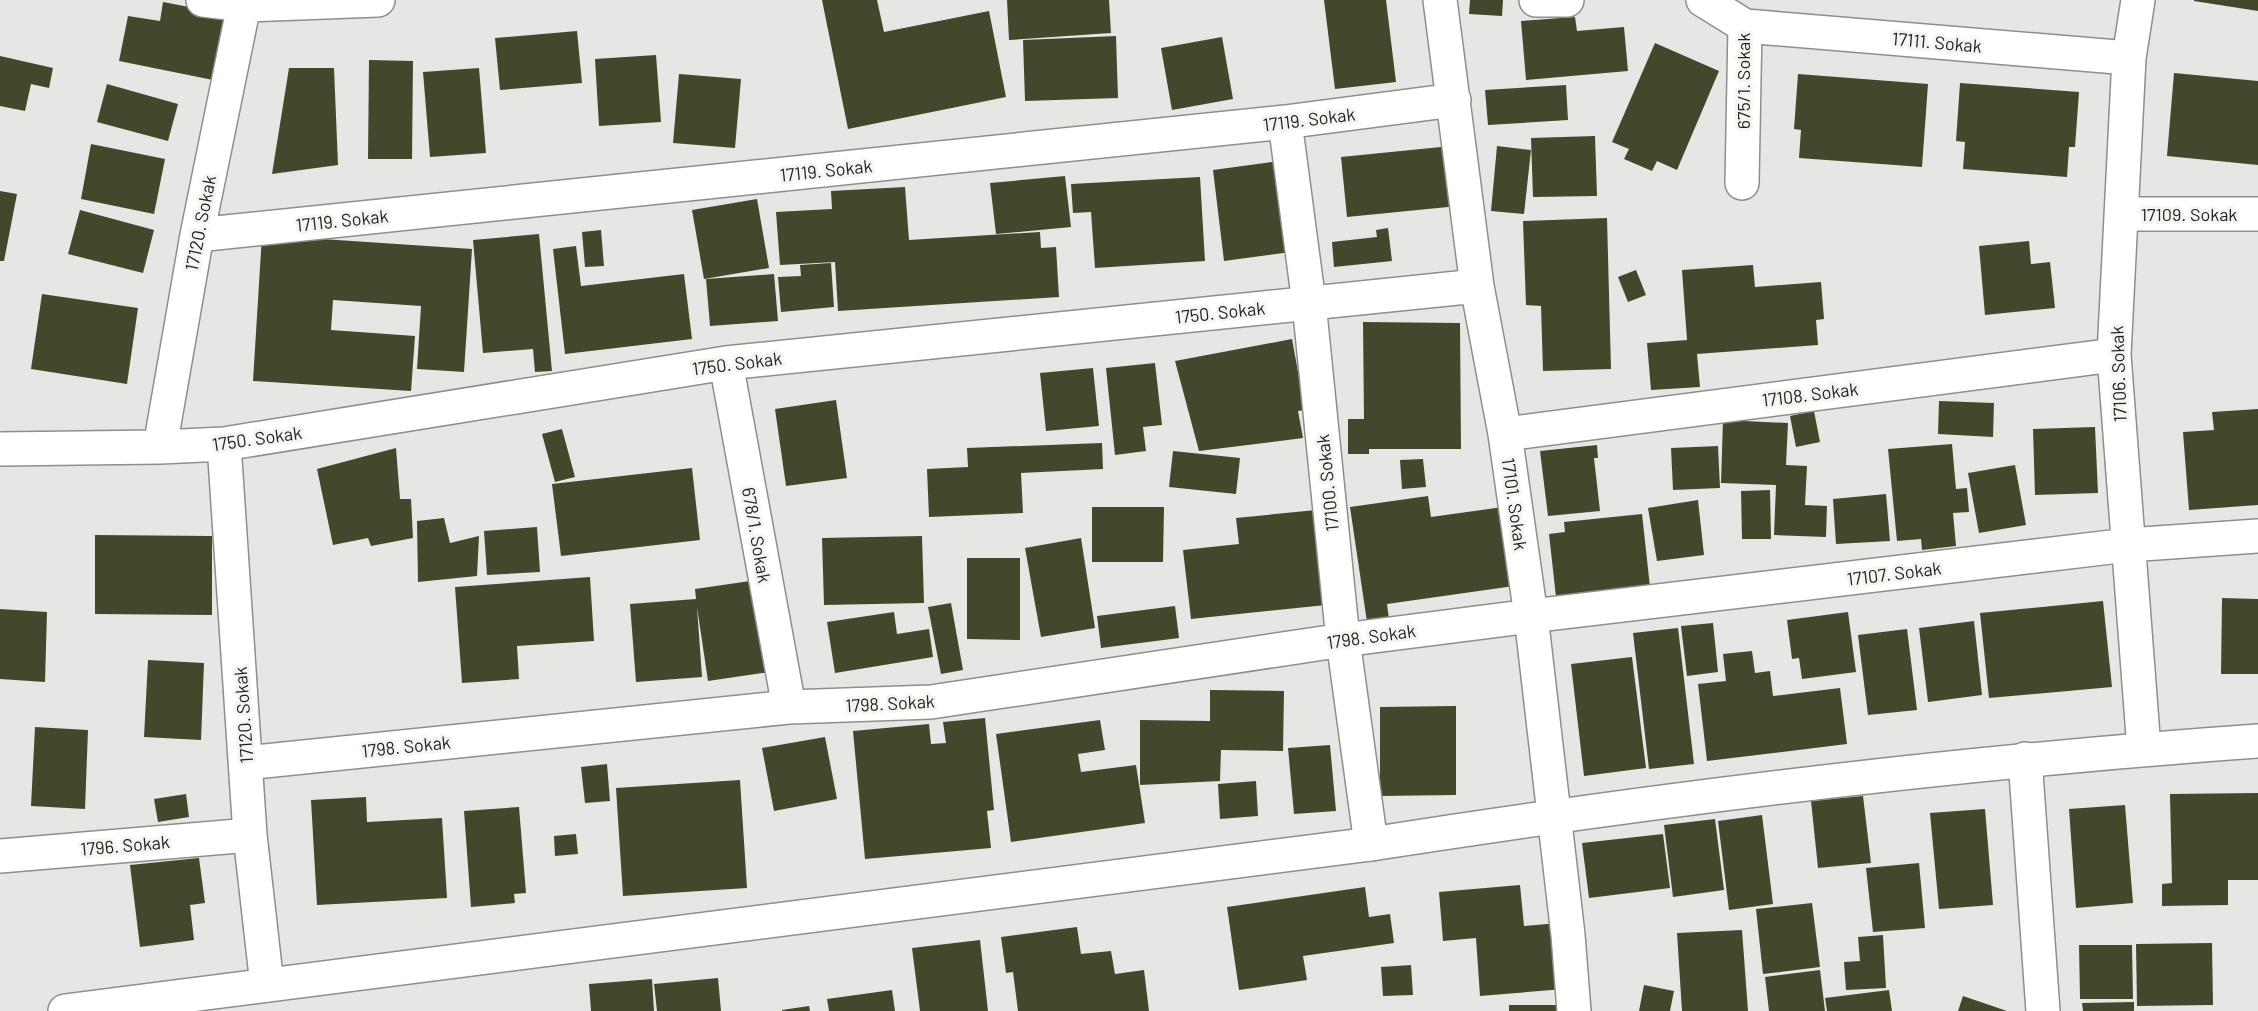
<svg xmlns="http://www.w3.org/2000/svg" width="2258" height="1011" font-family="Barlow,sans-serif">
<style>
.building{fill:#43482d}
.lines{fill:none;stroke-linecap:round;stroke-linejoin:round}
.street-casing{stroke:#8e8f8c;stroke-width:36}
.secondary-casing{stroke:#8e8f8c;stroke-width:36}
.street{stroke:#fff;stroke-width:33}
.secondary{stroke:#fff;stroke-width:33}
.labels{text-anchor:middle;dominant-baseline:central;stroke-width:6;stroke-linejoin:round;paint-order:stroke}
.street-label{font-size:18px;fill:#232322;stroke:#f4f4f1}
</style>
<rect width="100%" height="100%" fill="#e6e7e4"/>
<path class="building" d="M822 0H877L884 32 989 11 1006 97 848 129Z
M1007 0H1109L1111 33 1009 40Z
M1324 0H1386L1396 82 1335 89Z
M1470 0H1503L1502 16 1469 14Z
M2194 0H2258V11L2194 1Z
M163 2 226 14 213 80 119 61 128 16 160 21Z
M1575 17 1577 31 1624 27 1628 71 1526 80 1521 21Z
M577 31 582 83 500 90 495 38Z
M1116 36 1118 98 1025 101 1023 40Z
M1222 37 1233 99 1172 110 1161 48Z
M1655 43 1719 71 1677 170 1657 161 1652 171 1624 159 1629 149 1612 142Z
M656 55 661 122 599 126 595 59Z
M0 56 53 68 49 88 31 84 25 111 0 106Z
M369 60 413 61 412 159H368Z
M289 68H334L338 165 272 174Z
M479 68 486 153 430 157 423 72Z
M2174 73 2258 81V165L2167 156Z
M679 74 741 79 735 148 673 143Z
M1798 74 1928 84 1922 167 1799 158 1801 130 1794 129Z
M1960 83 2079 92 2075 147H2069L2067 177 1963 169 1965 142 1956 141Z
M107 84 178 104 168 141 97 122Z
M1566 85 1568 120 1488 125 1485 90Z
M1595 136 1597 196 1533 197 1531 138Z
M91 144 165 159 154 214 81 199Z
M1451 146 1458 206 1347 217 1341 157Z
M1497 146 1531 150 1524 214 1491 211Z
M1279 161 1291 252 1224 261 1213 170Z
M1065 176 1071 227 996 234 990 183Z
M1200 177 1205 261 1095 268 1091 212 1073 213 1071 184Z
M905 187 909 240 1040 232 1041 248 1056 247 1059 297 838 311 835 262 780 265 776 212 832 209 831 191Z
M0 191 17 194 4 261H0Z
M757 199 769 268 704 279 692 210Z
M80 210 154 230 143 273 68 254Z
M1607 218 1611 369 1543 371 1541 306 1526 305 1523 221Z
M1388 228 1392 261 1334 267 1332 242 1377 237 1376 230Z
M601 230 604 266 585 267 582 232Z
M539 234 552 371 535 372 533 349 483 353 473 240Z
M262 235 472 249 464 372 417 369 421 306 333 300 331 330 415 336 411 391 253 381Z
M2029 241 2031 264 2050 262 2055 308 1985 315 1979 246Z
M576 246 581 286 684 274 692 339 565 354 553 249Z
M831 263 834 307 781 312 778 277 801 276 800 265Z
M1753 265 1755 287 1821 282 1824 319 1816 320 1818 345 1697 354 1700 387 1651 390 1647 343 1687 340 1682 270Z
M1636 270 1646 295 1628 302 1618 277Z
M774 274 778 321 710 326 706 279Z
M42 294 138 308 127 384 31 369Z
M1363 322 1460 323 1461 449H1369V454H1348V419H1364Z
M1292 339 1305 410 1298 411 1303 438 1199 451 1175 361Z
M1155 363 1162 425 1143 427 1146 451 1115 455 1106 368Z
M1093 368 1099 426 1046 431 1040 373Z
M836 400 847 478 786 486 775 409Z
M1939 401 1994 403 1993 437 1938 434Z
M2258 409V505L2189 510 2183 432 2214 430 2212 412Z
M1814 411 1820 442 1796 447 1790 416Z
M1723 420 1788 423 1786 465 1807 466 1805 505 1827 506 1826 537 1774 535 1776 485 1721 483Z
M2095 427 2098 493 2035 495 2033 429Z
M562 429 575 477 555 482 542 434Z
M1102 443 1103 469 1021 473 1023 513 929 517 927 469 968 467 967 448Z
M1952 444 1956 489 1967 488 1969 512 1953 513 1956 546 1922 550 1921 539 1897 541 1888 449Z
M1597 445 1598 458H1594L1600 511 1548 516 1540 451Z
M1718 446 1720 488 1673 490 1671 448Z
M396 448 400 499H411L413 538 371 546 368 538 333 545 317 469Z
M1173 451 1240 458 1236 494 1169 487Z
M1423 459 1426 487 1402 489 1400 460Z
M2015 465 2026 525 1979 533 1968 473Z
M692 468 700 540 561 556 552 484Z
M1770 490 1771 539H1742L1741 491Z
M1886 494 1890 541 1836 544 1833 499Z
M1428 496 1431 517 1503 507 1514 586 1387 604 1389 619 1367 622 1350 507Z
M1698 500 1704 555 1657 561 1648 508Z
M1092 507H1164L1163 562H1092Z
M1316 510 1326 605 1191 619 1183 550 1239 544 1236 518Z
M1642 514 1650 587 1556 597 1549 534 1565 532 1564 522Z
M444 518 450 543 479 536 477 576 418 582 417 521Z
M537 527 540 572 487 575 484 531Z
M95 535 212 536V615L95 614Z
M922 536 924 603 824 605 822 538Z
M1081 538 1095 628 1041 637 1025 548Z
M967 558H1020V640L967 639Z
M590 577 594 641 517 646 519 679 462 683 455 587Z
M757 580 770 672 708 681 697 607 702 677 636 682 630 604 696 599 695 589Z
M2222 598 2258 599V674H2221Z
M2103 601 2112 687 1989 698 1980 613Z
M951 603 963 670 941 674 928 607Z
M1175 606 1179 638 1101 648 1097 616Z
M0 609 47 612 45 682 0 679Z
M894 612 897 634 929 629 933 657 835 673 827 622Z
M1848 612 1856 672 1802 679 1799 658 1792 659 1787 620Z
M1974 621 1982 695 1928 702 1919 628Z
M1713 623 1718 672 1687 676 1681 626Z
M1678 628 1694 764 1649 769 1633 633Z
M1907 629 1917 710 1868 715 1858 635Z
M1752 651 1755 673 1770 671 1773 696 1840 688 1847 744 1707 761 1698 684 1726 681 1723 654Z
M1632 657 1646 768 1584 776 1571 664Z
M148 660 204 663 201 740 144 737Z
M1210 690 1284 691 1283 751 1221 750 1220 781 1140 785V720L1210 721Z
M1456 706V795L1380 796V707Z
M985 718 994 810 987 811 991 848 865 859 853 731 929 724 931 744 946 743 943 722Z
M1100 720 1105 750 1078 754 1081 772 1136 765 1145 823 1011 842 996 734Z
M35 727 88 730 85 809 31 806Z
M825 737 837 799 774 811 762 748Z
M1330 745 1336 811 1294 814 1288 748Z
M607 764 610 801 585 803 581 767Z
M740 780 747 888 623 896 616 788Z
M1256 781 1258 816 1220 819 1218 784Z
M2258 793V880H2228V905L2162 906V884L2172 883 2170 794Z
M186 794 189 817 158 822 154 799Z
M1863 796 1871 863 1818 868 1811 801Z
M366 797 367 822 442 818 447 898 317 905 311 800Z
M2125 805 2133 903 2076 908 2069 809Z
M519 807 526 893 514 894 515 903 471 907 464 811Z
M1985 809 1993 905 1939 909 1930 813Z
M1762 815 1773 904 1729 910 1718 821Z
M1715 819 1724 890 1673 897 1664 825Z
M576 834 578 854 555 856 554 836Z
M1663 834 1670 888 1589 898 1582 843Z
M199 858 205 903 190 905 194 940 140 947 130 865Z
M1919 863 1925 928 1873 932 1866 868Z
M1520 885 1524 926 1559 923 1564 989 1480 996 1476 938 1443 941 1439 892Z
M1365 887 1369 917 1390 914 1394 943 1303 956 1307 980 1239 990 1227 907Z
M1812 903 1820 967 1763 974 1756 909Z
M1077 927 1081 954 1111 951 1115 974 1144 970 1149 1011H1018L1013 972 1006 973 1001 937Z
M1742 930 1748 1011H1682L1677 933Z
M1883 935 1886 988 1846 990 1844 962 1860 961 1858 937Z
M980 940 988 1011H920L912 948Z
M2212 943 2213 1005 2137 1006 2136 944Z
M2079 945H2132L2133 999H2080Z
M1411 965 1413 995 1383 996 1381 967Z
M1820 970 1825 1011H1769L1765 977Z
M718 978 721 1011H657L654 984Z
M652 979 654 1011H591L589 984Z
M1644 985 1674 991 1670 1011H1639Z
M892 990 895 1011H829L827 999Z
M1889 990 1892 1011H1827L1825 998Z
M1963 996 2007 1011H1958Z
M2134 1002V1011H2083L2082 1003Z
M1509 1005H1557L1558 1011H1509Z
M809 1006 810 1011H782V1010Z"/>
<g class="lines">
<defs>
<path id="street" d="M203 0 244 5 378 0
M1440 0 1477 286 1505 434 1531 616 1568 935 1574 1011
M1536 0H1567
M1703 0 1745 26 1742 183
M2138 0 2129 58 2114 355 2144 749
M1745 26 2129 58
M1285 122 1309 303 1343 640 1371 844
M2121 214H2258
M197 235 1285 122 1454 100
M726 363 789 707
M1505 434 2114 355
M224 444 250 835 267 985
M160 447 197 235 245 0
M0 449 160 447 224 444 726 363 1477 286
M2025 759 2043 1011
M246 763 789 707 931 702 1343 640 1531 616 2128 545 2258 536
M0 856 250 835"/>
<path id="secondary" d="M65 1011 1371 844C1665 798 1961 762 2258 741"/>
</defs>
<use href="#street" class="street-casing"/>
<use href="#secondary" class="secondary-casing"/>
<use href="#street" class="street"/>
<use href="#secondary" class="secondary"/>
</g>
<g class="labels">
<g class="street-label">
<text transform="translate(1937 42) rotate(5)">17111. Sokak</text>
<text transform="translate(1743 81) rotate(-90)">675/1. Sokak</text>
<text transform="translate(1309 119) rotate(-7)">17119. Sokak</text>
<text transform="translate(826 170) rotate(-6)">17119. Sokak</text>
<text x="2189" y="214">17109. Sokak</text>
<text transform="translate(342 220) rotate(-6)">17119. Sokak</text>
<text transform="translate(200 223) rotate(-79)">17120. Sokak</text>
<text transform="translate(1220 312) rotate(-6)">1750. Sokak</text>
<text transform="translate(737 363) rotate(-7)">1750. Sokak</text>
<text transform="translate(2118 374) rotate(-92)">17106. Sokak</text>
<text transform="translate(1810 394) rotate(-7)">17108. Sokak</text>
<text transform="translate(257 438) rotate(-8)">1750. Sokak</text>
<text transform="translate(1327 483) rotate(-96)">17100. Sokak</text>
<text transform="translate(1515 504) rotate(82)">17101. Sokak</text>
<text transform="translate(757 535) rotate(80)">678/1. Sokak</text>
<text transform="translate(1894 573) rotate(-7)">17107. Sokak</text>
<text transform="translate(1371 636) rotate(-8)">1798. Sokak</text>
<text transform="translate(890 703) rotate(-3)">1798. Sokak</text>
<text transform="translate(243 715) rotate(-94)">17120. Sokak</text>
<text transform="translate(406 746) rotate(-6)">1798. Sokak</text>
<text transform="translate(125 845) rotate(-5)">1796. Sokak</text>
</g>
</g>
</svg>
